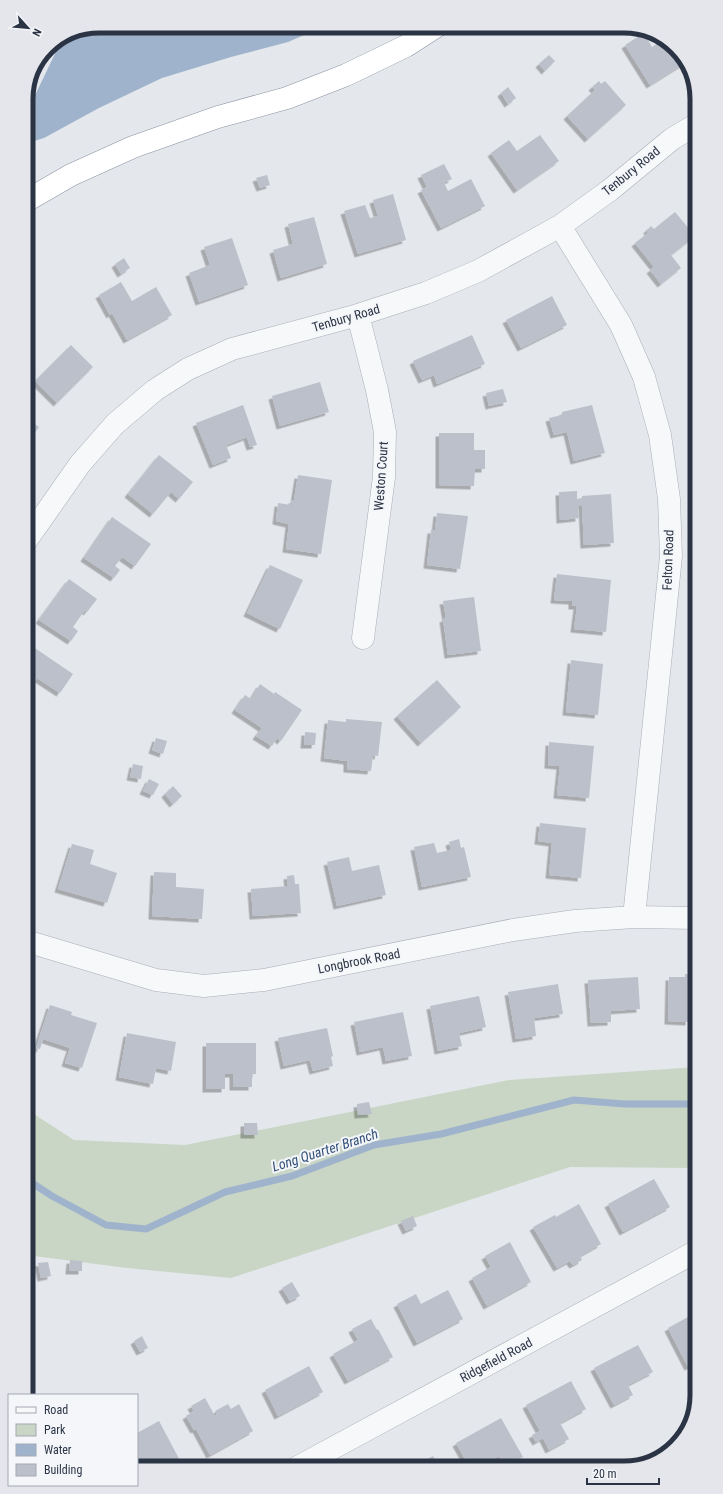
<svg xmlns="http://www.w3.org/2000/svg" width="723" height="1494" font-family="'Roboto Condensed',sans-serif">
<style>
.green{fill:#c9d6c5}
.water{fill:#9fb4cc}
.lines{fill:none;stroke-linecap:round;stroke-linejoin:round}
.stream{stroke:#9fb4cc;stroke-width:7}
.building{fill:#bbc0ca;filter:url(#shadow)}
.minor-casing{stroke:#a9aeb7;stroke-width:23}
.motorway-casing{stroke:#8b94a3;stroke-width:23}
.minor{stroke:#f7f8fa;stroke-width:22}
.motorway{stroke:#fff;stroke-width:22}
.labels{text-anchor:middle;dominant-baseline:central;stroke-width:4;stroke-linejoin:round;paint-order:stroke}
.street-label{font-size:13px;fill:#2b3445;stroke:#f4f6f9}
.water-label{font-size:14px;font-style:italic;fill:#34527a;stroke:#f4f6f9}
.rim{fill:none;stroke:#2b3445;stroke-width:5}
</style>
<defs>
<filter id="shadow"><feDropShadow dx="-3.5" dy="3.5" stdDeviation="0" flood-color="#0004"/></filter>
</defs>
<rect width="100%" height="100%" fill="#e4e7ec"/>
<path class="green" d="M697 1067V1168L570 1167 231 1278 127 1268 26 1255V1109L74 1140 185 1145 509 1080Z"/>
<path class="water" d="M99 26H325L288 42 231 57 162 78 99 108 44 138 28 143 26 142V114L63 37 71 31Z"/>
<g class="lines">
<path class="stream" d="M26 1179 52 1196 106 1225 146 1229 225 1192 292 1176 374 1145 441 1134 574 1100 625 1104H697"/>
</g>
<path class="building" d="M644 33 652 47 664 39 668 41 685 63 650 85 625 45Z
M549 55 555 61 545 71 539 64Z
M599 81 601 84 605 81 626 105 588 139 567 116 595 90 592 87Z
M508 87 516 98 508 104 501 93Z
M540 135 559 161 517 190 491 153 509 140 517 151Z
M444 164 452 179 444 183 448 191 471 179 485 206 441 228 421 190 427 187 421 175Z
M267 175 270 185 260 188 256 178Z
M393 194 406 240 358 254 344 211 365 205 370 218 378 216 373 200Z
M675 212 695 236 671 255 681 268 661 284 650 270 654 267 635 243 648 233 647 230 651 226 654 229Z
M314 217 327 264 281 278 273 250 293 244 288 224Z
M232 238 248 285 199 302 189 273 210 265 204 247Z
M124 258 130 268 121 274 115 264Z
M121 282 132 301 156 287 172 315 127 340 112 313 110 315 99 295Z
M552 296 567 325 521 348 506 320Z
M472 335 485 364 437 384 434 375 422 380 413 361Z
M697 335V350L692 337Z
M71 345 93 367 57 403 35 381Z
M320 382 329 412 280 426 272 396Z
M503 389 507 402 489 406 486 393Z
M243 405 257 445 250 447 247 437 226 445 231 458 213 465 196 423Z
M592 405 605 453 574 461 567 432 554 435 549 418 562 415V412Z
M26 418 39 427 26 445Z
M439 433H474V450H485V469H475L474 486 439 485Z
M159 455 193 482 179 499 171 492 153 514 128 494Z
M298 475 332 480 321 554 286 549 289 524 276 521 278 503 291 505 292 500H294Z
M577 491V499L582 498V496L611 494 614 543 584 545 582 506H578L579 518 560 520 559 492Z
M437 513 468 516 460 569 427 565 431 530H435Z
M112 517 151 544 135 566 122 557 115 566 120 570 114 578 84 558Z
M270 565 303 580 280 629 247 613Z
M557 574 611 580 606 632 574 629 577 606H572V601L554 600Z
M69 579 97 599 87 612 85 610 73 627 78 631 71 641 39 620Z
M474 597 481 651 448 655 443 619 446 618 443 601Z
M26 642 73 674 60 693 37 678 26 694 33 699 29 704 26 702Z
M571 660 603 664 598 715 566 712Z
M437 680 461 707 421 743 397 716Z
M260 684 274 694 275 692 302 710 281 741 277 738 272 746 256 736 262 728 235 710 245 695 251 699Z
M346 719 382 722 378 756 373 755 371 771 347 769V761L324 758 328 720 346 722Z
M305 732 316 733 315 745H304Z
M156 738 167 741 163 754 152 750Z
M549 742 594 746 589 798 557 795 560 766 548 765Z
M133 764 143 766 141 779 130 777Z
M149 779 159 784 153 795 143 791Z
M173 786 182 796 173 804 165 794Z
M540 823 586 828 581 878 549 875 552 843 538 841Z
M459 839 461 848 464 847 471 877 422 887 414 847 434 843 437 853 451 850 449 842Z
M72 844 94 850 90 864 117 873 107 903 58 889Z
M26 845 34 847 26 872Z
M349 857 352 871 379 865 386 895 337 906 327 862Z
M154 872 176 873V887L204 889 202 919 152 916Z
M294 875 295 884H299L301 913 253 916 251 889 288 886 287 876Z
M685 974H693V977H697V1008H689V1022L668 1021 669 977H685Z
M638 977 640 1009 611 1011V1022L591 1023 588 980Z
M558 984 563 1014 534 1018 536 1036 516 1039 508 992Z
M479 996 486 1027 459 1033 462 1046 438 1051 430 1006Z
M50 1005 72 1012 71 1015 97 1023 82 1068 65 1063 70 1048 43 1039 40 1049 36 1048Z
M403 1012 412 1056 386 1061 383 1047 360 1052 354 1022Z
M327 1028 333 1056 331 1057 333 1066 313 1071 310 1060 284 1066 278 1038Z
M127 1033 176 1042 171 1071 156 1068 153 1084 119 1077Z
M206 1043H256V1074H252V1087H233V1074H225V1089H206Z
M369 1102 372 1114 358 1115 357 1104Z
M244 1123H257L258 1135H244Z
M654 1179 670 1207 623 1232 608 1204Z
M579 1204 601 1244 580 1256 582 1260 573 1265 570 1261 557 1268 533 1227 555 1215 556 1217Z
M413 1216 417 1226 406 1231 401 1221Z
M510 1242 531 1282 487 1306 472 1278 491 1267 485 1256Z
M70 1260 82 1261V1271H69Z
M48 1262 51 1276 41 1278 38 1263Z
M292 1282 300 1296 290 1301 282 1288Z
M448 1290 463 1319 417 1343 397 1304 416 1294 421 1304Z
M697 1312V1363L688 1367 668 1328Z
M371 1319 377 1330 378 1329 393 1357 348 1381 333 1354 358 1340 352 1329Z
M142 1336 148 1348 140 1352 134 1341Z
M638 1345 653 1372 628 1385 633 1395 614 1405 594 1368Z
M309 1366 323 1392 278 1416 265 1390Z
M571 1381 586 1409 560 1423 569 1439 549 1450 543 1438 536 1442 532 1435 540 1431 526 1405Z
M205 1398 215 1416 217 1415 215 1411 228 1404 231 1409 239 1404 253 1431 210 1455 196 1429 194 1430 186 1416 194 1411 191 1406Z
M501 1418 523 1457 505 1467 499 1456 492 1460 497 1468H470L456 1443Z
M159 1421 184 1468H137V1433Z
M433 1456 439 1468H411Z"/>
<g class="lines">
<defs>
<path id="minor" d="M560 226 621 325 644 377 660 435 669 499 671 556 634 917
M358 315 377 390 385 432 384 477 363 638
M26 541 80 464 115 424 155 390 188 369 232 349 358 315 426 293 478 271 560 226 610 190 672 139 697 124
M26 941 156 980 204 986 264 980 513 930 575 921 634 917 697 918
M296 1468 697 1251"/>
<path id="motorway" d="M26 201 71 175 133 147 218 117 287 98 346 75 406 46 437 26"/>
</defs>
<use href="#minor" class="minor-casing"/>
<use href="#motorway" class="motorway-casing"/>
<use href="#minor" class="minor"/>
<use href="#motorway" class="motorway"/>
</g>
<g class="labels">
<g class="street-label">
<text transform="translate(631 171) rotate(-39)">Tenbury Road</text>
<text transform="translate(346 318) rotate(-16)">Tenbury Road</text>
<text transform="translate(381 476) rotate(-86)">Weston Court</text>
<text transform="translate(668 560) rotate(-88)">Felton Road</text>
<text transform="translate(359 961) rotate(-11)">Longbrook Road</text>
<text transform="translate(496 1360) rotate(-28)">Ridgefield Road</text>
</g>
<g class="water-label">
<text transform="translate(325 1150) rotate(-18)">Long Quarter Branch</text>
</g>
</g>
<path d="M0 0H723V1494H0ZM99 33H624A66 66 0 0 1 690 99V1395A66 66 0 0 1 624 1461H99A66 66 0 0 1 33 1395V99A66 66 0 0 1 99 33Z" fill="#e4e6eb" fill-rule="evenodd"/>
<path class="rim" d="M99 33H624A66 66 0 0 1 690 99V1395A66 66 0 0 1 624 1461H99A66 66 0 0 1 33 1395V99A66 66 0 0 1 99 33Z"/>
<rect x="8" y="1394" width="130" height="92" fill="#f4f6f9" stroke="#a4a8b1"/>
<rect x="16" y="1407" width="20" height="6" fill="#f7f8fa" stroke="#a4a8b1"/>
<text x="44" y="1414" font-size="12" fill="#2b3445">Road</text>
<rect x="16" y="1424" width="20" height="12" fill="#c9d6c5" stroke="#a4a8b1"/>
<text x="44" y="1434" font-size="12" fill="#2b3445">Park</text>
<rect x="16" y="1444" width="20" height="12" fill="#9fb4cc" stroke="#a4a8b1"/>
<text x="44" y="1454" font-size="12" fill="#2b3445">Water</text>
<rect x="16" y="1464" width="20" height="12" fill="#bbc0ca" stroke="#a4a8b1"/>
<text x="44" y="1474" font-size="12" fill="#2b3445">Building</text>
<g transform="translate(28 28) rotate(117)" stroke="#f4f6f9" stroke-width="3" paint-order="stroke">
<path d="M0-3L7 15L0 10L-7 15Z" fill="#2b3445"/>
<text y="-6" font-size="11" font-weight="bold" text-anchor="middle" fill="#2b3445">N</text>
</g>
<path d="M587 1478v6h72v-6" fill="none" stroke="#2b3445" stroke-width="2"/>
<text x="593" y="1478" font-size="12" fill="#2b3445" stroke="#f4f6f9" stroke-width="3" paint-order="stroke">20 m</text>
</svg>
